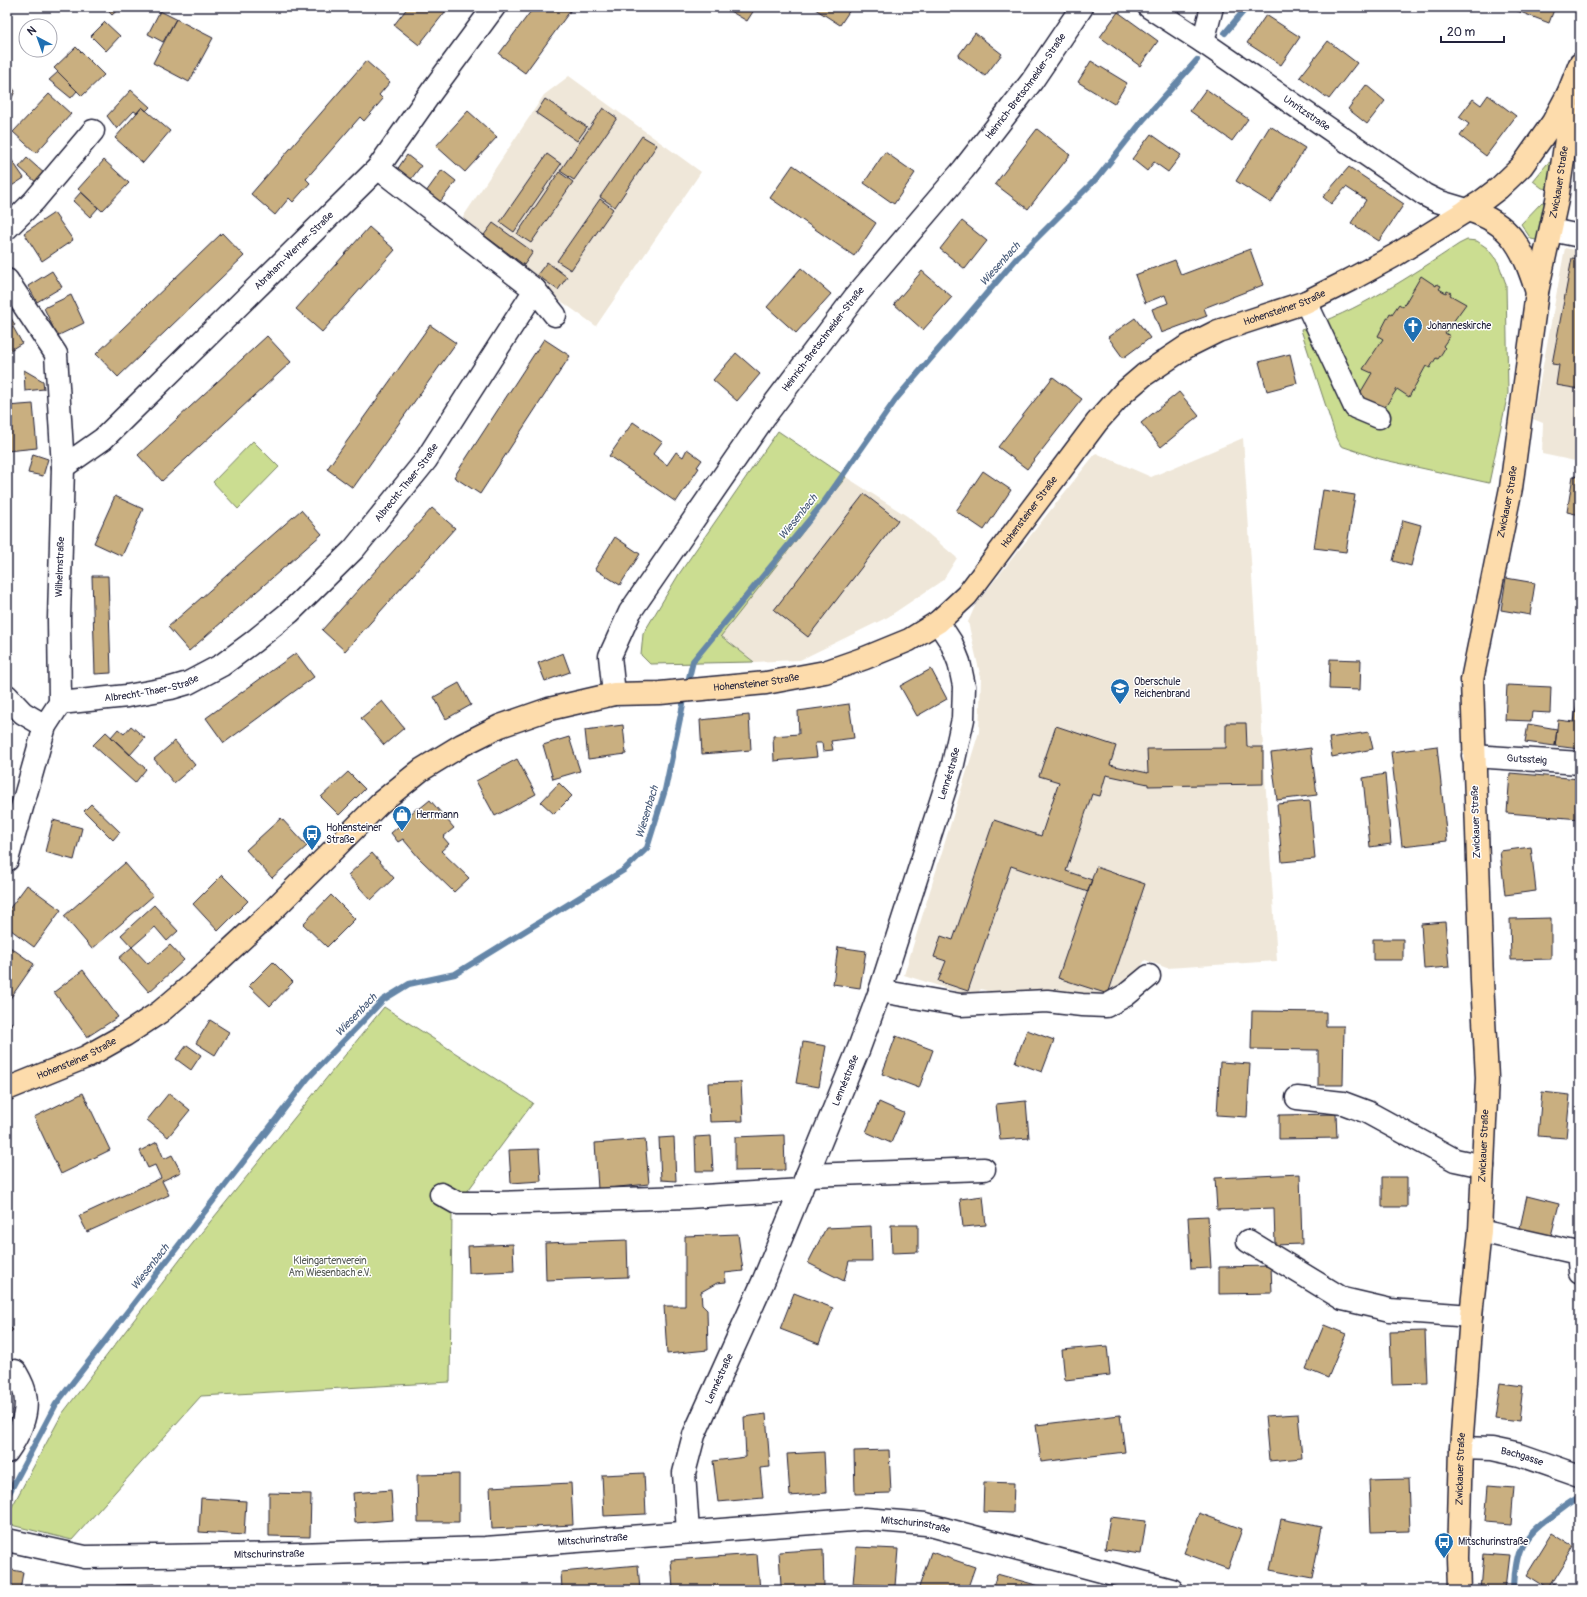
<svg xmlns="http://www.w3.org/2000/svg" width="1587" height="1597" font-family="Pangolin,sans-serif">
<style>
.built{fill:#efe7d9}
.green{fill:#cbdd91;stroke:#768066}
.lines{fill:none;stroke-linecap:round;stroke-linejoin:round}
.stream{stroke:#6586a8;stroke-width:6}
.building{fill:#c9af80;stroke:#22223b}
.minor-casing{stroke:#22223b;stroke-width:25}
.major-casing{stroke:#22223b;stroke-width:25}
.minor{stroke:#fff;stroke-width:22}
.major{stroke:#fddcac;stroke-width:22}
.labels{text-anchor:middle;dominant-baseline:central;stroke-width:3;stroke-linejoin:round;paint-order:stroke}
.street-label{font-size:10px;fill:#22223b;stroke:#fff}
.poi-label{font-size:10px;fill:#22223b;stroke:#fff;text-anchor:start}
.park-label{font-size:10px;fill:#555a55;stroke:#fff}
.water-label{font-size:11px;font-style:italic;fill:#495c7a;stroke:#fff}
</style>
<rect width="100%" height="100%" fill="#fff"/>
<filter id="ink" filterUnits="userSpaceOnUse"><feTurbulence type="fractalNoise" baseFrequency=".025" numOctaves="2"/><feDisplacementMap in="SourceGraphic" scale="8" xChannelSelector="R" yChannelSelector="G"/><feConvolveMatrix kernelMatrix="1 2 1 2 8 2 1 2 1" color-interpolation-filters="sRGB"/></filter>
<g filter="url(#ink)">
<path class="built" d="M569 76 701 172 596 326 474 239 463 217 544 95Z
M1565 248 1580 251V462L1542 454 1543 423 1533 419Z
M1243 438 1277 961 1167 968 1145 960 1134 979 1113 996 997 994 981 989 974 997 904 975 979 732 981 678 968 622 976 604 1096 453 1151 477Z
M846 477 907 516 957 558 943 580 888 617 800 660 754 662 721 636Z"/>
<path class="green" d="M1550 162 1554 164 1551 190 1542 188 1533 181 1547 164Z
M1542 202 1547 204 1541 236 1536 240 1531 239 1521 224Z
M1467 240 1477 241 1487 248 1498 262 1506 284 1508 393 1489 483 1380 459 1341 446 1335 434 1301 330C1358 311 1409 277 1459 244Z
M778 431 846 477 721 636 754 662 650 664 641 655 643 634 679 574Z
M253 441 279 467 238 509 213 482Z
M384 1007 533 1103 452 1212 450 1382 201 1396 72 1540 7 1524V1516L62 1414 189 1248Z"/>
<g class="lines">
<path class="stream" d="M1225 33 1247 7
M687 686 693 661 824 502 896 399 1017 258 1098 177 1144 119 1197 60
M7 1497 56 1404 308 1078 383 1000 409 984 455 974 624 870 647 848 665 790 685 695
M1514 1590C1515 1551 1521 1536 1554 1514 1563 1508 1570 1501 1580 1497"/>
</g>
<path class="building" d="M104 7H121L112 15Z
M408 7H449L419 45 394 25Z
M534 7H573L525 73 499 54Z
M723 7H756L747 21Z
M812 7H852L840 25Z
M1507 7H1555L1549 23Z
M160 11 176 19 163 42 148 34Z
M1118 12 1158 41 1140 66 1100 37Z
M1266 15 1300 37 1281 65 1247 43Z
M176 19 213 38 189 82 153 63Z
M105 22 120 36 106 51 91 36Z
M975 33 1002 54 985 76 958 56Z
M1328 41 1357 63 1329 99 1300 77Z
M76 47 104 75 82 96 54 68Z
M366 61 390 82 379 95 383 99 364 121 360 117 306 179 310 183 293 202 289 198 275 215 251 194Z
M1091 61 1127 83 1114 104 1078 82Z
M58 72 77 91 71 98 49 80Z
M7 81 15 91 7 109Z
M1366 85 1385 101 1367 124 1348 109Z
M1206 89 1248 119 1232 141 1190 111Z
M131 90 150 107 146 111 142 107 137 113 134 111 117 129 107 116Z
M49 94 71 114 36 153 13 132Z
M1488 95 1516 116 1486 156 1460 136 1469 124 1459 117 1473 99 1481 105Z
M545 99 587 127 577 141 536 113Z
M142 107 170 131 143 163 115 138Z
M603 108 617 118 574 180 560 171Z
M468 111 497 137 465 172 436 146Z
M1270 126 1305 148 1271 203 1236 181Z
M1037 129 1070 155 1028 209 995 184Z
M1151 134 1181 155 1168 172 1154 162 1147 171 1132 159Z
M642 136 657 145 615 207 600 197Z
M885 152 915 173 894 204 864 183Z
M547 154 561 164 514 232 500 222Z
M407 155 421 166 405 187 392 177Z
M9 156 24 178 7 189V157Z
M27 158 46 175 38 184 19 167Z
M104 160 129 183 102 211 78 189Z
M793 165 876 223 854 256 770 198Z
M1349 167 1404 204 1379 241 1351 223 1366 200 1346 187 1331 204 1323 197Z
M442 170 456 181 440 202 426 192Z
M559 172 573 182 531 243 517 234Z
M81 192 98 208 90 217 73 201Z
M600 199 613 209 571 270 557 261Z
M54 213 73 240 42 261 24 233Z
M962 221 987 241 965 269 940 249Z
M493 223 533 252 524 265 484 235Z
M369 227 395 250 322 332 296 309Z
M222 233 244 256 118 377 96 354Z
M1250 249 1263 285 1204 308 1207 316 1161 333 1152 309 1168 303 1165 295 1145 303 1135 275 1175 260 1181 275Z
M1572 258 1580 259V389L1556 385 1559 365 1552 364Z
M547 262 567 277 558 290 537 275Z
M801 268 831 294 796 333 767 307Z
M52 271 62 287 37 302 28 286Z
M922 271 952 297 923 330 894 304Z
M1421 276 1436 286 1437 284 1441 286 1439 289 1446 293 1447 291 1451 293 1450 295 1466 304 1445 333 1450 336 1443 346 1445 348 1442 353 1438 359 1436 358 1430 368 1426 366 1409 397 1397 389 1383 410 1359 395 1372 373 1363 369 1383 339 1378 336 1390 313 1392 314 1399 304 1403 307Z
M71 295 84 323 57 336 44 308Z
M7 311 15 325 7 330Z
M1135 318 1150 338 1123 358 1108 337Z
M430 325 456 343 353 488 327 469Z
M13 327 22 343 7 352V330Z
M267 336 291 362 162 481 138 455Z
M544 339 570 356 480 494 454 477Z
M736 353 760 374 737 401 713 380Z
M1290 354 1297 383 1267 391 1259 362Z
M24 370 43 381 44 389 25 391Z
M1053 377 1082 399 1027 469 998 447Z
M1179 392 1199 416 1161 447 1141 423Z
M33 404 37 448 7 451V406Z
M633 422 662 442 653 454 667 465 676 452 683 457 687 449 702 460 697 467 699 468 676 502 609 456Z
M33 454 48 459 43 476 28 473Z
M983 471 1011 490 984 530 956 511Z
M1573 476 1580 477V515L1567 512Z
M1323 490 1355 495 1346 552 1314 548Z
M864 494 898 520 808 637 774 610Z
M115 496 143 509 122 556 94 543Z
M432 508 455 528 345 651 322 630Z
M301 510 322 534 189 651 168 627Z
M1403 520 1421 525 1411 566 1393 561Z
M615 537 640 554 620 585 595 569Z
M92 576H108L111 673 95 674Z
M1506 578 1535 583 1530 615 1501 610Z
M296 653 314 677 224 743 206 718Z
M563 653 570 672 545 681 538 663Z
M1330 659 1361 660 1360 690 1329 689Z
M931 669 947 699 917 716 900 686Z
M459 683 471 705 446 719 434 697Z
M1507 685 1551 687 1550 713 1532 712 1531 721 1505 720Z
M382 701 404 728 384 745 361 718Z
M1577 702H1580V749L1555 746 1558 720 1574 722Z
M849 704 854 738 831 741 833 750 823 751 822 743H815L817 757 774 761 773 736 799 734 798 711Z
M749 715 751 750 702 754 700 720Z
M1226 723H1246L1247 747H1263V784L1148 786V784L1106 775 1100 796 1092 794 1066 871 1092 880 1088 892 1062 883V884L1011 866 968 991 938 981 946 961 934 957 941 936 953 940 994 820 1041 836 1059 782 1039 776 1056 726 1116 746 1110 765 1148 773 1147 749 1226 748Z
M1528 724 1557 729 1555 746 1525 742Z
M623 725 626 754 588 759 585 730Z
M131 726 145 738 130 755 111 737 118 729 124 734Z
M106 732 146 769 135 783 93 745Z
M1369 732 1373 749 1332 757 1329 738Z
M569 737 580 771 553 779 543 745Z
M175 741 195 765 174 783 154 759Z
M1437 746 1447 841 1402 846 1391 752Z
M1311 748 1317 795 1277 800 1271 753Z
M517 759 536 794 495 816 476 781Z
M348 772 365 789 339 815 321 797Z
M1510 773 1580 779V819L1507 813Z
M1385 774 1391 844 1370 847 1363 778Z
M559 783 572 796 554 814 541 802Z
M430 800 454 828 443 837 449 844 441 851 469 878 454 892 419 858 403 839 398 842 391 833 406 820 405 819 417 808 419 809Z
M1310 801 1315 859 1282 862 1277 804Z
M91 804 120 832 113 840 84 811Z
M281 818 307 846 272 878 246 850Z
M53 820 82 828 74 860 45 852Z
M1531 847 1536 891 1505 895 1500 851Z
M372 853 394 878 371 900 348 875Z
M125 863 153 896 92 949 64 916Z
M1096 867 1145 884 1108 994 1058 978Z
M222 875 248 901 218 931 193 904Z
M27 885 61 910 34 947 7 927V912Z
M331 895 355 919 327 947 303 924Z
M154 905 178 931 167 941 155 927 132 947 121 935Z
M1551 918V959L1511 960 1510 919Z
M1445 922 1449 967 1424 969 1421 924Z
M1373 939H1403V960H1373Z
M7 945 34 964 7 1003Z
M170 945 184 960 149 992 119 958 132 947 148 964Z
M838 947 866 951 860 988 833 984Z
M273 962 293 982 270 1006 249 986Z
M83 970 118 1017 87 1037 54 992Z
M1252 1011 1326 1012V1026H1344L1343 1085H1318V1050L1251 1049Z
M7 1020 12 1023 7 1031Z
M210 1020 229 1032 215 1055 196 1043Z
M1027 1030 1054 1040 1042 1072 1015 1062Z
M896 1036 933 1050 919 1088 882 1074Z
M803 1042 826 1046 819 1087 796 1083Z
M187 1045 201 1055 191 1070 176 1059Z
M1220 1062 1250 1064 1247 1117 1217 1115Z
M741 1082 743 1121 710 1122 708 1083Z
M1542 1092 1570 1095 1566 1138 1538 1136Z
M83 1093 110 1150 61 1174 34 1117Z
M169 1093 190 1110 168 1137 147 1120Z
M1026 1101 1029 1138 1000 1140 996 1104Z
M879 1102 904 1113 891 1143 866 1132Z
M1336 1114 1337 1138 1279 1139V1115Z
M784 1135 785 1170 735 1171V1137Z
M711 1136 713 1171H696L695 1137Z
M674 1137 676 1181 661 1180 659 1138Z
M645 1139 649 1184 598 1189 595 1143Z
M157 1142 164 1159 172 1155 181 1172 162 1181 169 1195 87 1232 79 1216 161 1178 155 1165 148 1168 140 1151Z
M539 1149 541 1181 511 1183 509 1150Z
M1300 1174 1302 1244 1275 1245 1274 1208 1217 1210 1215 1178Z
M1382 1177H1407V1207H1382Z
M983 1196 986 1225 963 1227 960 1199Z
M1527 1196 1559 1204 1550 1240 1519 1232Z
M1208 1216 1211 1268 1191 1269 1188 1217Z
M891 1225H918V1252L892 1253Z
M871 1226 872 1261H849L844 1281 808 1263 826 1228Z
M738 1234 743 1271 725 1273 726 1282 717 1283 701 1292 702 1305 707 1310 708 1350 667 1354 664 1306H685V1236Z
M627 1240 628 1277 546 1280 545 1243Z
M513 1244 514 1271 469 1273 468 1246Z
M1271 1266 1272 1293 1219 1294V1267Z
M794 1293 833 1308 819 1344 780 1329Z
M7 1324 13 1330 7 1335Z
M1324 1325 1346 1334 1328 1378 1306 1369Z
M1425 1331 1427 1383 1392 1384 1390 1332Z
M1107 1346 1110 1375 1065 1380 1062 1350Z
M1500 1383 1523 1386 1519 1421 1495 1418Z
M766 1414 770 1467 760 1468 763 1498 718 1502 713 1461 746 1457 744 1417Z
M1298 1414 1302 1458 1269 1461 1265 1416Z
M1120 1415 1125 1452 1041 1462 1036 1425Z
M889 1450 891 1493 855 1494 854 1451Z
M824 1452 826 1493 790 1496 787 1454Z
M644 1473 646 1514 604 1516 602 1475Z
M459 1474V1522H418L417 1475Z
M1408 1479 1410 1531 1371 1532 1369 1480Z
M984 1482 1014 1483 1013 1513 983 1512Z
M571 1483 573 1525 492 1529 490 1487Z
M1488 1485 1513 1487 1510 1524 1485 1522Z
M391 1490 393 1520 355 1523 353 1493Z
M269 1493 311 1494 310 1537 269 1536Z
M201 1498 246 1501 244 1535 199 1532Z
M1199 1513 1242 1529 1228 1569 1184 1553Z
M1110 1517 1146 1521 1141 1554 1105 1549Z
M1281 1519 1322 1527 1312 1578 1270 1570Z
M1552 1533 1574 1547 1548 1589 1526 1575Z
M856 1547 898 1549 895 1586 853 1584Z
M823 1549 824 1587 795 1590H765V1588L781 1586 779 1552Z
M931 1552 975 1567 967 1590H918Z
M757 1554 760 1590H673L671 1560Z
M1483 1554 1510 1556 1506 1590H1480Z
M638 1565 640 1590H562L561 1572Z
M7 1569 23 1572 20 1590H7Z
M997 1574 1043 1587 1042 1590H992Z
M154 1584 155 1590H116V1585Z
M371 1585 400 1586V1590H371Z
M1553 1585 1561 1590H1549Z"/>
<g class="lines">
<defs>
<g id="minor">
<path id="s1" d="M1149 7 1203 42 1425 195 1437 201 1467 210"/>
<path d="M1203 42 1212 7"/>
<path d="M7 228 34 201 93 131"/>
<path d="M1551 230 1580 236"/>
<path d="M7 280 56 354 63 467 59 619 60 703 45 726 7 860"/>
<path d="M535 290 555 315"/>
<path d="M1306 302 1355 407 1379 417"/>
<path id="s2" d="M63 467 103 439 378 168 432 91 494 7"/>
<path id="s3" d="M614 694 610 656 630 612 765 416 855 297 963 170 1032 81 1082 7"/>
<path d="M7 696 23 713 45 726"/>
<path id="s4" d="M60 703 127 696 171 688 188 683 222 665 253 642 290 612 354 549 426 460 535 290 378 168"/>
<path id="s5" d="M1473 756 1580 763"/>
<path d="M880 991 960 1005 1047 1001 1082 1005 1106 1006 1126 995 1149 976"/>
<path d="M1297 1098 1343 1103 1367 1112 1455 1160 1483 1166"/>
<path d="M807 1175 984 1169"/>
<path d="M441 1194 457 1203H496L687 1197 801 1190"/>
<path d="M1480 1231 1578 1253 1580 1272"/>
<path d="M1248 1241 1343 1299 1390 1310 1471 1316"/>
<path id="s6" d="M1461 1448 1492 1449 1520 1455 1580 1476"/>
<path d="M7 1452C19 1435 29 1415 25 1394 24 1386 19 1378 15 1371"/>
<path id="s7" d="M688 1532 684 1473 694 1435 763 1282 859 1048 880 991 953 764 963 719 964 686 959 662 951 642 938 622"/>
<path id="s8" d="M7 1540 85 1557 297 1554 485 1548 865 1519 926 1524 1172 1590"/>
</g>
<g id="major">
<path d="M1467 210C1513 223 1523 250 1537 292"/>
<path id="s9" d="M7 1089 86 1057 125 1035 160 1012 200 978 267 916 380 803 421 770 462 745 500 726 549 709 614 694 660 693 766 683 825 672 865 658 909 640 938 622 967 595 1097 422 1123 393 1144 375 1186 347 1218 331 1306 302 1350 280 1394 256 1482 201 1499 188 1522 166 1553 122 1568 94"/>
<path id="s10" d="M1459 1590 1458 1557 1461 1448 1471 1316 1480 1231 1487 1078 1482 981 1472 680 1511 488 1537 292 1557 200 1566 139 1568 94 1580 64"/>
</g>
</defs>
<use href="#minor" class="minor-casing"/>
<use href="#major" class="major-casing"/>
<use href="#minor" class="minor"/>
<use href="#major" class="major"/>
</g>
</g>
<defs>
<symbol id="church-pin" viewBox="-11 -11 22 30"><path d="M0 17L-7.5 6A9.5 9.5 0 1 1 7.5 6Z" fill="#1f6fb2" stroke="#fff"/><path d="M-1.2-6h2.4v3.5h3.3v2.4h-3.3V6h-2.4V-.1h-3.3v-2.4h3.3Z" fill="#fff"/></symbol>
<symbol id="school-pin" viewBox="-11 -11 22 30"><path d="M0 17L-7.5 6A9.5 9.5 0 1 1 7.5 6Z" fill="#1f6fb2" stroke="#fff"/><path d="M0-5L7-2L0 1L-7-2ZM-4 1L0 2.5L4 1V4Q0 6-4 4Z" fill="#fff"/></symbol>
<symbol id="shop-pin" viewBox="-11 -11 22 30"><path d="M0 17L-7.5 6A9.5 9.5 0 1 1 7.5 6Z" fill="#1f6fb2" stroke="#fff"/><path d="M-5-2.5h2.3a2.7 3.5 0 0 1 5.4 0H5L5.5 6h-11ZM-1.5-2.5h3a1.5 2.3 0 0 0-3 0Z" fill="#fff"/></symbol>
<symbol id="bus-pin" viewBox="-11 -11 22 30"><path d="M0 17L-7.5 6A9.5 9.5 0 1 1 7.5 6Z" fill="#1f6fb2" stroke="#fff"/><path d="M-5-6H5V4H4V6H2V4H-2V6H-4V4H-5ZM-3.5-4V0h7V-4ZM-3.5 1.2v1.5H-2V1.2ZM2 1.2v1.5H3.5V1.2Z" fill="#fff"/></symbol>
</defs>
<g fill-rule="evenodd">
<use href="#church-pin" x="1402" y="315" width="22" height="30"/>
<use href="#school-pin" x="1109" y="677" width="22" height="30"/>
<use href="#shop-pin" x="391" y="804" width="22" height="30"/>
<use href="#bus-pin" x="301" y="823" width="22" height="30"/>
<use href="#bus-pin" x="1433" y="1531" width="22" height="30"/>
</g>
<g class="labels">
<g class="street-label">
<text stroke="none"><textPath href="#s3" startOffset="745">Heinrich-Bretschneider-Straße</textPath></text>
<text stroke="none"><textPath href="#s1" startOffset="190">Unritzstraße</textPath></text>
<text stroke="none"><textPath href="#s10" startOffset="1417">Zwickauer Straße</textPath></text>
<text stroke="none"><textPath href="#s2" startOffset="317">Abraham-Werner-Straße</textPath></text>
<text stroke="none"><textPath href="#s9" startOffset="1553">Hohensteiner Straße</textPath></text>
<text stroke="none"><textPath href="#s3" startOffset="421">Heinrich-Bretschneider-Straße</textPath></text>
<text stroke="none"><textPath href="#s4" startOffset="429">Albrecht-Thaer-Straße</textPath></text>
<text stroke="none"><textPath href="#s10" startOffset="1093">Zwickauer Straße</textPath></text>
<text stroke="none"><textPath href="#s9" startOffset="1217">Hohensteiner Straße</textPath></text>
<text transform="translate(60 567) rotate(-88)">Wilhelmstraße</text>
<text stroke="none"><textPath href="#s9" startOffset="880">Hohensteiner Straße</textPath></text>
<text stroke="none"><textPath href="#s4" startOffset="93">Albrecht-Thaer-Straße</textPath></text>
<text stroke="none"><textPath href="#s5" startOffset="54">Gutssteig</textPath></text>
<text stroke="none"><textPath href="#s7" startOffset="808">Lennéstraße</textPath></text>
<text transform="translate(1476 822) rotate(-92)">Zwickauer Straße</text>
<text stroke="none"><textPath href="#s9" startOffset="76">Hohensteiner Straße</textPath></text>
<text stroke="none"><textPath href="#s7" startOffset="484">Lennéstraße</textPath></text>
<text stroke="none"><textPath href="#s10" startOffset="445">Zwickauer Straße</textPath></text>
<text stroke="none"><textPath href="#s7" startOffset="160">Lennéstraße</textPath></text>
<text stroke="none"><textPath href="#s6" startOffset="62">Bachgasse</textPath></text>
<text stroke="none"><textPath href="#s10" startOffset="121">Zwickauer Straße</textPath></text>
<text stroke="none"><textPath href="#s8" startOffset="912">Mitschurinstraße</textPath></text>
<text stroke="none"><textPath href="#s8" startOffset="588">Mitschurinstraße</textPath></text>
<text stroke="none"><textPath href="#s8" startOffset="264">Mitschurinstraße</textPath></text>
</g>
<g class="poi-label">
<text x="1427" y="326">Johanneskirche</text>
<text x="1134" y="682">Oberschule<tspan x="1134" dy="12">Reichenbrand</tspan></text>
<text x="416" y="815">Herrmann</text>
<text x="326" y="828">Hohensteiner<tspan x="326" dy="12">Straße</tspan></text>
<text x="1458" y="1542">Mitschurinstraße</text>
</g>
<g class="park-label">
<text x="330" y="1261">Kleingartenverein<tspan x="330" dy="12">Am Wiesenbach e.V.</tspan></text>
</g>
<g class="water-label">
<text transform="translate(1000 264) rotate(-48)">Wiesenbach</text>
<text transform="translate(798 517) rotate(-51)">Wiesenbach</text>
<text transform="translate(647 812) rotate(-73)">Wiesenbach</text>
<text transform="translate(356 1015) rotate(-46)">Wiesenbach</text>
<text transform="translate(150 1267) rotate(-52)">Wiesenbach</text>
</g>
</g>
<rect width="1587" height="1597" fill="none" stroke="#fff" stroke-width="24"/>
<rect x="12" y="12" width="1563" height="1573" fill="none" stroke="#22223b" stroke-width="1.5" filter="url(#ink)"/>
<g transform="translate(38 38) rotate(319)"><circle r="19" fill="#ffffff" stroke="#a7a7b1"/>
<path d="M0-3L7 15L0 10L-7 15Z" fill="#1f6fb2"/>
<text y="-6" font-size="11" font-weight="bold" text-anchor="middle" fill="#22223b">N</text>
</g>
<path d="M1441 36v6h63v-6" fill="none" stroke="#22223b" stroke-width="2"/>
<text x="1447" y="36" font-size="12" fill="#22223b" stroke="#ffffff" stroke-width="3" paint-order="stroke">20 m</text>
</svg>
